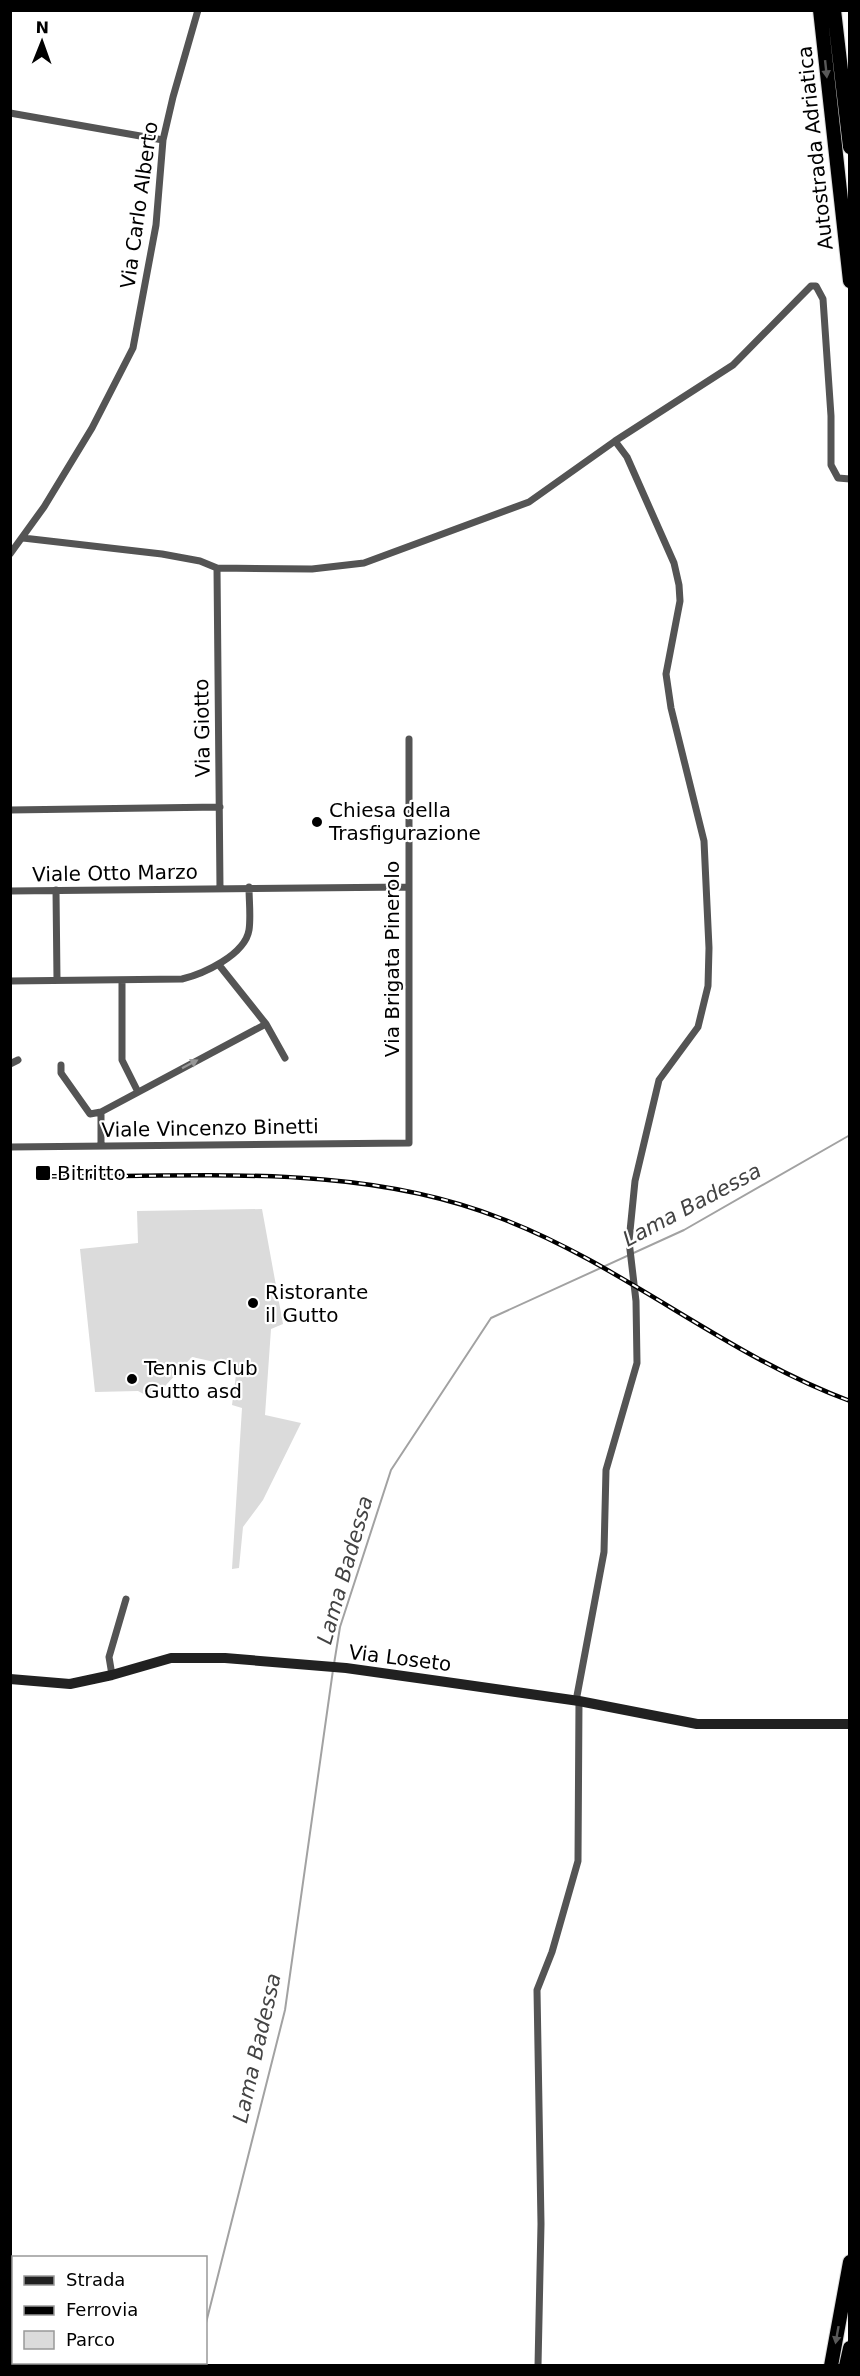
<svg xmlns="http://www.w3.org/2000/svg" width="860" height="2376" font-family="'DejaVu Sans',sans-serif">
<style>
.green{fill:#dbdbdb}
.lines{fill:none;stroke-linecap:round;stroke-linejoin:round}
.stream{stroke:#a2a2a2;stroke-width:2}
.motorway-casing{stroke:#dbdbdb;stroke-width:16}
.minor{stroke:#545454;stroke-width:7}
.secondary{stroke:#212121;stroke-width:10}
.motorway{stroke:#000;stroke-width:14}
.rail-casing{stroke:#000;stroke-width:4.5}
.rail{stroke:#fff;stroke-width:2;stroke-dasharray:7;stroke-linecap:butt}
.oneway{fill:#595959}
.oneway2{fill:#989898}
.poi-dot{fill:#000;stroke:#fff;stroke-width:2}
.labels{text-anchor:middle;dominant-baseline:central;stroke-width:4.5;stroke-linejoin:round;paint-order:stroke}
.street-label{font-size:20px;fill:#000;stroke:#fff}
.poi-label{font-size:20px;fill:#000;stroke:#fff;text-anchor:start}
.water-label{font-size:21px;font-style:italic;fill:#434343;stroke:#fff}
</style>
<rect width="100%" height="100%" fill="#fff"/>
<path class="green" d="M262 1209 283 1324 271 1329 265 1415 301 1423 263 1500 243 1527 239 1568 232 1569 242 1408 232 1405 237 1367 192 1357 153 1399 138 1391 95 1392 80 1249 138 1243 137 1211Z"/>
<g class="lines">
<path class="stream" d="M334 1664 340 1627 391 1470 491 1318 684 1230 850 1135
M206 2323 285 2010 333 1670
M194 2366 195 2362"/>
<defs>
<path id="motorway" d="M820 10 850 281
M834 10 850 147
M831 2366 850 2262
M846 2366 850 2348"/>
</defs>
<use href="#motorway" class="motorway-casing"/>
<path class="minor" d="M10 113 163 140
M615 441 733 365 811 286H816L823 299 831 416V465L838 478 850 479
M23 538 162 554 200 561 217 568 312 569 364 563 529 502 615 441 627 457 674 563 679 585 680 601 666 674 671 708 704 841 709 948 708 986 698 1027 659 1080 635 1181 629 1241 636 1301 637 1363 606 1470 604 1552 576 1701
M10 554 44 507 92 428 133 348 156 225 163 140 173 97 198 10
M217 568 220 888
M10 810 220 807
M56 890 57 980
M10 891 408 887
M219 965 266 1024 285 1058
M122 980V1060L138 1092
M10 981 182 979C203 974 245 955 249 930 251 917 249 901 249 887
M10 1064 18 1060
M61 1065V1073L90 1114 101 1112V1146
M101 1112 266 1024
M10 1147 409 1143V739
M112 1675 109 1657 126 1599
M538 2366 541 2224 537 1990 552 1952 578 1861 579 1701"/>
<path class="secondary" d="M10 1679 70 1684 112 1675 171 1658H225L346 1668 446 1682 579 1701 697 1724H850"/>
<use href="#motorway" class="motorway"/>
<defs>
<path id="rail" d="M37 1176C193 1179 352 1160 500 1218 624 1265 725 1355 850 1401"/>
</defs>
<use href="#rail" class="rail-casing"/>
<use href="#rail" class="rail"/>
</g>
<defs><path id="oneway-solid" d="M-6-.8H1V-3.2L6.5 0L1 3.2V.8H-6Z" transform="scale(1.5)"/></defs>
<g class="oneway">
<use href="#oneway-solid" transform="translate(826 69) rotate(84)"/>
<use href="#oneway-solid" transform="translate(837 2335) rotate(100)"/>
</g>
<use class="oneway2" href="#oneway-solid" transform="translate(190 1064) rotate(-28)"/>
<g class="poi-dot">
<circle cx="317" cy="822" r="6"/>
<rect x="35" y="1165" width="16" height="16" rx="3"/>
<circle cx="253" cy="1303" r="6"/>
<circle cx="132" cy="1379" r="6"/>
</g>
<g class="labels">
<g class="street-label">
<text transform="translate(815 148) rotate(-96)">Autostrada Adriatica</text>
<text transform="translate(139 205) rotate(-82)">Via Carlo Alberto</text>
<text transform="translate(202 728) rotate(-91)">Via Giotto</text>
<text transform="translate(115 873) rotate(-1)">Viale Otto Marzo</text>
<text transform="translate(392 959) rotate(-90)">Via Brigata Pinerolo</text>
<text transform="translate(210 1128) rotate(-1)">Viale Vincenzo Binetti</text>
<text transform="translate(400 1658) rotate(7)">Via Loseto</text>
</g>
<g class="poi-label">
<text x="329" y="810">Chiesa della<tspan x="329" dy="23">Trasfigurazione</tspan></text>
<text x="57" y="1173">Bitritto</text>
<text x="265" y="1292">Ristorante<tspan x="265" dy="23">il Gutto</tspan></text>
<text x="144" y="1368">Tennis Club<tspan x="144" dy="23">Gutto asd</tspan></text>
</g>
<g class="water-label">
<text transform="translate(692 1205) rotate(-28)">Lama Badessa</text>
<text transform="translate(345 1570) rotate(-74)">Lama Badessa</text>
<text transform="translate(257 2048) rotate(-77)">Lama Badessa</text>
</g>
</g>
<rect width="860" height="2376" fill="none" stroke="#000000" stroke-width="24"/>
<rect x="12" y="2256" width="195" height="108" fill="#ffffff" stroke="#999999" stroke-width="1.5"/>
<rect x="24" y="2276" width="30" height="9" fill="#212121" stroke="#999999" stroke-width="1.5"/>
<text x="66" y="2286" font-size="18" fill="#000000">Strada</text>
<rect x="24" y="2306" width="30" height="9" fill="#000000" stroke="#999999" stroke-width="1.5"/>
<text x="66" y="2316" font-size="18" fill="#000000">Ferrovia</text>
<rect x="24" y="2331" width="30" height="18" fill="#dbdbdb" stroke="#999999" stroke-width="1.5"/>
<text x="66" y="2346" font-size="18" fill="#000000">Parco</text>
<g transform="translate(42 42) rotate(1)" stroke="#ffffff" stroke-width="4.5" paint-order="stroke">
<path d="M0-4.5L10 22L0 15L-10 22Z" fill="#000000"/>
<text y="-9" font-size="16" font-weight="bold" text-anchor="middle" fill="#000000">N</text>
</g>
</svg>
